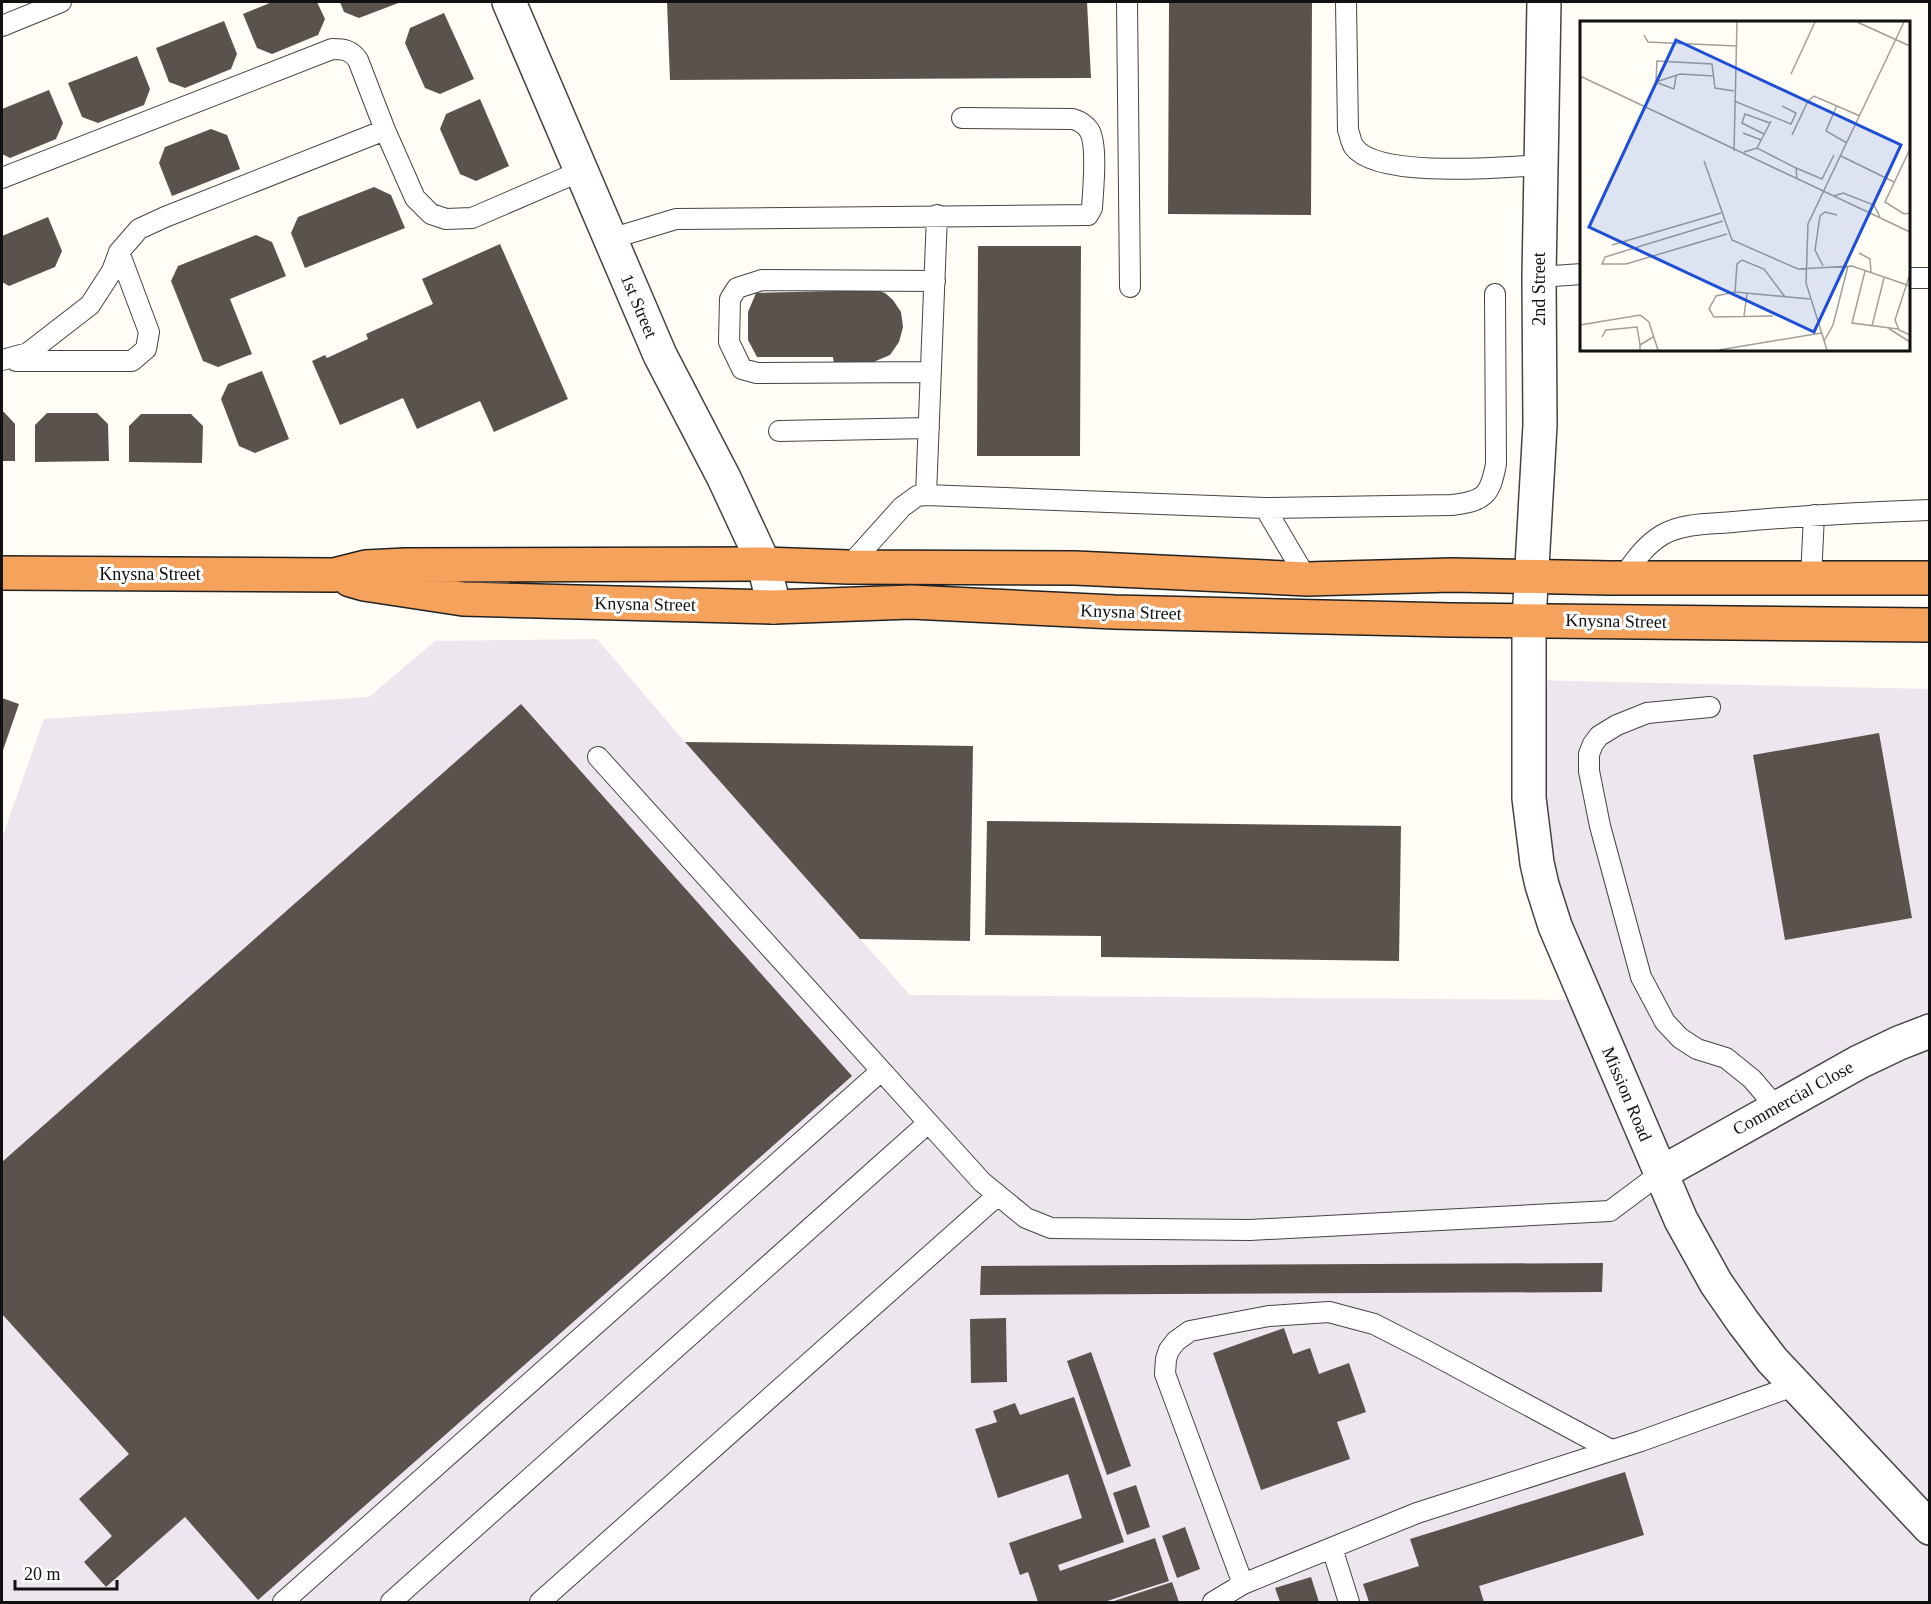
<svg xmlns="http://www.w3.org/2000/svg" width="1931" height="1604" font-family="'Times New Roman',serif">
<style>
.industrial{fill:#eee6ef}
.building{fill:#5a524d}
.lines{fill:none;stroke-linecap:round;stroke-linejoin:round}
.lane-casing{stroke:#444;stroke-width:22}
.street-casing{stroke:#444;stroke-width:36}
.highway-casing{stroke:#222;stroke-width:36}
.lane{stroke:#fff;stroke-width:20}
.street{stroke:#fff;stroke-width:33}
.highway{stroke:#f5a25d;stroke-width:33}
.labels{text-anchor:middle;dominant-baseline:central;stroke-width:6;stroke-linejoin:round;paint-order:stroke}
.street-label{font-size:18px;fill:#111;stroke:#fff}
.inset-road{fill:none;stroke:#a09f9a;stroke-width:1.5}
.view{fill:#1d4ed8;fill-opacity:0.15;stroke:#1d4ed8;stroke-width:3}
.inset-edge{fill:none;stroke:#111;stroke-width:3}
</style>
<rect width="100%" height="100%" fill="#fffdf5"/>
<path class="industrial" d="M597 639 685 742 910 995 1586 1000 1555 926 1529 680 1929 689V1602H2V838L44 719 369 697 435 641Z"/>
<path class="building" d="M272 2H317L325 19 318 35 272 54 257 48 243 14Z
M340 2H401L359 18 344 12Z
M667 2H1087L1091 78 670 80Z
M1169 2H1312L1311 215 1168 214Z
M444 13 474 79 440 94 425 88 405 43 410 28Z
M224 21 237 54 231 69 185 88 169 82 156 48Z
M137 56 150 89 144 105 98 123 82 117 68 83Z
M49 90 63 123 56 139 10 158 2 154V109Z
M480 99 509 166 476 181 460 174 440 129 446 114Z
M211 129 227 135 240 169 172 196 159 163 165 147Z
M374 187 391 195 405 228 305 268 291 233 298 217Z
M48 217 62 251 55 267 9 286 2 282V236Z
M256 235 272 242 286 276 230 299 252 354 218 367 203 361 171 281 178 266Z
M500 244 568 399 494 432 480 401 417 429 403 398 340 425 312 361 325 355 327 358 368 339 366 334 433 304 422 279Z
M978 246H1081L1080 456H977Z
M876 290 885 293 893 300 901 312 903 327 899 342 890 355 871 363 834 364 833 357H757L748 340V312L756 293Z
M262 371 289 439 255 453 239 446 221 399 228 384Z
M2 412H4L15 424V461H2Z
M47 413H97L108 424 109 461 35 462V425Z
M141 414H191L203 426 202 463 129 462V426Z
M2 698 19 704 2 753Z
M521 704 852 1076 258 1600 185 1517 106 1587 84 1562 112 1536 79 1499 129 1454 2 1314V1162Z
M1879 733 1912 918 1785 940 1753 755Z
M685 742 973 746 970 941 860 939Z
M987 821 1401 826 1399 961 1101 957V936L985 935Z
M1603 1263 1602 1292 980 1295 981 1266Z
M1006 1318 1007 1382 971 1383 970 1319Z
M1284 1328 1293 1354 1310 1348 1319 1374 1349 1363 1366 1412 1337 1422 1350 1459 1261 1490 1213 1353Z
M1091 1352 1131 1466 1107 1475 1067 1361Z
M1074 1397 1124 1542 1058 1565 1060 1571 1155 1538 1169 1581 1104 1602H1038L1028 1572 1020 1575 1009 1543 1082 1518 1068 1474 998 1498 975 1429 997 1422 993 1411 1015 1403 1020 1415Z
M1625 1472 1644 1535 1479 1586 1484 1602H1369L1363 1584 1419 1566 1410 1539Z
M1136 1485 1150 1527 1127 1535 1113 1493Z
M1185 1527 1200 1569 1177 1578 1162 1536Z
M1311 1577 1319 1602H1280L1275 1588Z
M1172 1582 1179 1602H1111Z"/>
<g class="lines">
<defs>
<path id="lane" d="M1127 2 1130 287
M1346 2 1348 130C1350 135 1351 143 1354 147 1378 179 1503 167 1541 165
M2 26 61 2
M2 178 332 49C344 49 351 50 358 60L385 130 415 198 431 214 446 219 472 218 581 171
M610 239 676 219 1088 215 1092 208C1093 190 1098 144 1089 130 1085 124 1080 121 1073 119L962 118
M1539 277 1582 274
M1908 278H1930
M2 360 28 353 90 305 112 271 119 252 139 229 165 217 385 130
M16 361H132L146 349 149 332 119 252
M931 372 757 373 742 369 729 342 730 299 737 288 762 280 935 281
M779 431 929 428
M926 495 937 215
M1265 508 1452 505C1484 501 1490 496 1496 464L1495 294
M848 567 902 507 917 496 926 495 1265 508 1307 579
M1622 578C1634 562 1644 546 1662 535 1682 523 1710 524 1733 522 1798 516 1864 512 1930 510
M1811 578 1814 515
M1710 707 1647 713 1617 725 1599 736 1593 744 1589 754V771L1600 826 1641 977 1665 1022 1680 1038 1697 1049 1726 1058 1752 1079 1776 1107
M598 757 982 1182 1026 1218 1051 1228 1250 1230 1610 1211 1661 1173
M1332 1548 1349 1602
M1243 1584 1165 1374 1166 1359 1169 1350 1176 1341 1190 1331 1269 1316 1329 1312 1374 1324 1423 1349 1611 1450
M283 1602 881 1071
M391 1602 928 1123
M540 1602 998 1195
M1213 1602 1243 1584 1417 1513 1641 1441 1796 1385"/>
<path id="street" d="M509 2 660 355 724 478 764 564 774 607
M1544 2 1539 277 1540 425 1529 620V798L1537 863 1542 885 1555 926 1681 1220 1716 1283 1743 1322 1772 1360 1930 1528
M1661 1173 1859 1062 1899 1043 1930 1031"/>
<path id="highway" d="M2 573 334 575 366 567 405 565 764 564 848 567 1075 568 1307 579 1452 575 1610 578H1930
M350 580 364 584 463 599 774 607 911 602 1114 612 1451 620 1930 625"/>
</defs>
<use href="#lane" class="lane-casing"/>
<use href="#street" class="street-casing"/>
<use href="#highway" class="highway-casing"/>
<use href="#lane" class="lane"/>
<use href="#street" class="street"/>
<use href="#highway" class="highway"/>
</g>
<g class="labels">
<g class="street-label">
<text transform="translate(1539 289) rotate(-90)">2nd Street</text>
<text transform="translate(639 306) rotate(67)">1st Street</text>
<text x="150" y="574">Knysna Street</text>
<text transform="translate(645 604) rotate(1)">Knysna Street</text>
<text transform="translate(1131 612) rotate(2)">Knysna Street</text>
<text transform="translate(1616 621) rotate(1)">Knysna Street</text>
<text transform="translate(1627 1094) rotate(67)">Mission Road</text>
<text transform="translate(1793 1098) rotate(-29)">Commercial Close</text>
</g>
</g>
<g transform="translate(1580 21)">
<rect width="330" height="330" fill="#fffdf5"/>
<path class="inset-road" d="M277 1 330 25M64 14 68 21 156 25M211 53 235 1M0 55 330 211M76 61 77 40 132 43 135 67 154 70M76 61 100 53 134 55M78 62 94 68 96 55M154 80 211 103 216 92 202 85M257 84 246 110 267 122M163 112 181 119M184 113 162 102 165 93 190 102M212 114 228 80 234 75 280 95M177 127 191 100M154 130 157 1M164 131 177 127 216 147 217 158M261 135 314 161M124 140 152 219 218 248 272 245 330 265M216 147 242 158 254 134M254 175 263 172 294 184 300 196M330 192 324 193 305 181 330 128M143 200 25 236 22 243H46L147 213M32 224 141 192M279 232 290 238 291 252M243 245 235 229 240 195 245 191 257 194M285 250 272 302 318 308M330 253 315 299 319 309 330 314M155 271 157 243 162 239 184 248 205 276M164 295 167 272M193 295 134 296 129 288 136 275 155 271 230 278M0 304 60 294 69 301 78 329M292 305 304 257M308 307 330 321M22 316 26 309 57 306 60 324M244 320 253 304 268 245M60 329V324L73 316M139 329 241 312M247 329 226 262 228 203 324 1"/>
<path class="view" d="M96 19 321 124 234 311 9 206Z"/>
<rect width="330" height="330" class="inset-edge"/>
</g>
<rect width="1931" height="1604" fill="none" stroke="#111111" stroke-width="6"/>
<path d="M15 1580v9h102v-9" fill="none" stroke="#111111" stroke-width="3"/>
<text x="24" y="1580" font-size="18" fill="#111111" stroke="#ffffff" stroke-width="4.5" paint-order="stroke">20 m</text>
</svg>
